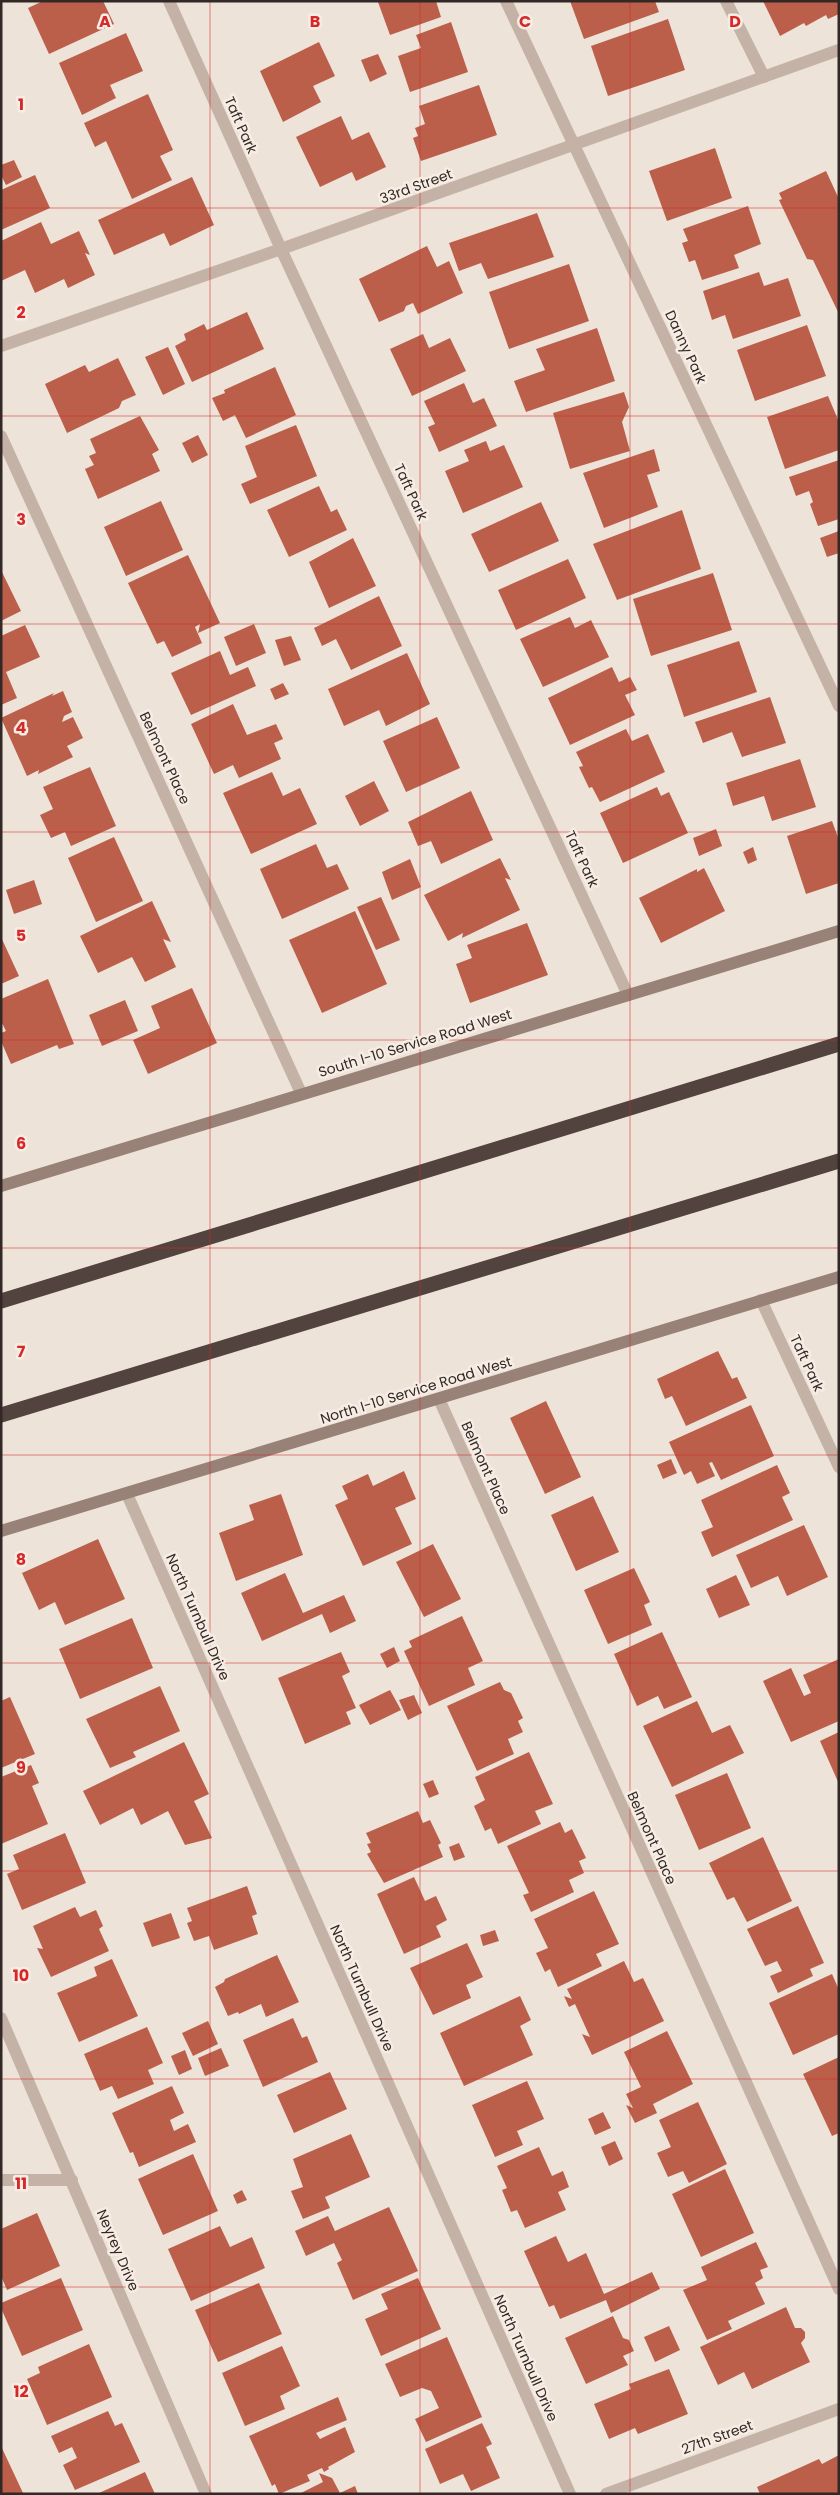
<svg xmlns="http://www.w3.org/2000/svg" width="840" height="2495" font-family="Poppins,sans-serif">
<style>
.building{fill:#bb5f4a}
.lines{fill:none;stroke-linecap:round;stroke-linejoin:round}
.lane{stroke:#c5b2a6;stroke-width:12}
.street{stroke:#c5b2a6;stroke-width:12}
.secondary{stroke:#988278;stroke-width:12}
.highway{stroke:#52433e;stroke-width:15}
.grid{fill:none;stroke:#d62828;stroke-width:1;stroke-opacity:0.55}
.labels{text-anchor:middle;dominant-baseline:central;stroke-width:5;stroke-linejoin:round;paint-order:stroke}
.street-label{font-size:14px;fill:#322926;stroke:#f7ede4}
.grid-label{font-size:16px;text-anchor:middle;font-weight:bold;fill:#d62828;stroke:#f7ede4;stroke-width:5;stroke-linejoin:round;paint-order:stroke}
</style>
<rect width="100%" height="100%" fill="#eee3d9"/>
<path class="building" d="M43 1H103L114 24 49 54 28 8Z
M436 1 441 17 390 35 378 2Z
M570 1H655L659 12 584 39Z
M763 1H839V14L828 19 826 15 806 26 804 23 780 36Z
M668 19 685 70 608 96 591 46Z
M451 22 468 72 410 92 398 56 421 48 416 35Z
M126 33 143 71 110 85 116 98 82 115 59 63Z
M319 42 335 76 313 86 321 102 283 122 260 71Z
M378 54 387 74 370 82 361 60Z
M479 85 497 135 421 161 413 138 418 136 415 128 425 124 419 106Z
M148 94 173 150 160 156 172 180 132 199 106 141 95 147 84 123Z
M341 116 352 140 369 132 386 167 356 181 352 172 320 187 296 137Z
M715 148 732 198 667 221 649 171Z
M14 160 22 177 6 185 1 175V165Z
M826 171 839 199V314L813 260 807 259 779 200 782 199 779 193Z
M35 175 50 208 1 230V190Z
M192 177 214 225 170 246 164 233 114 255 98 220Z
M748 206 761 244 734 255 739 268 702 280 695 260 689 262 682 243 688 241 683 229Z
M537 213 554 257 488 279 481 263 459 271 449 243Z
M41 222 51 244 79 231 90 255 85 253 95 275 68 288 64 279 35 293 25 270 1 281V241Z
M427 246 437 267 449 261 463 293 418 314 413 303 406 306 404 311 379 322 359 279Z
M569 264 589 321 509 349 489 292Z
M759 272 764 286 788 278 801 316 733 339 725 315 712 320 703 291Z
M247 312 264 349 192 382 175 346 186 340 184 334 204 324 207 330Z
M807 325 826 376 755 401 737 350Z
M597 328 615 381 526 412 514 381 545 370 536 349Z
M423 334 429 348 450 338 466 371 412 396 390 349Z
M168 347 185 384 163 395 145 357Z
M118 358 136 395 122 401 119 408 67 433 45 384 85 365 89 372Z
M275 367 296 415 246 438 235 415 223 421 212 398 225 393 224 390Z
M464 383 473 403 484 398 497 426 439 452 428 427 435 424 424 401Z
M624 392 629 407 622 422 630 451 570 469 553 413Z
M828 396 839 422V450L785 469 767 417Z
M140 416 159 450 152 454 160 471 98 499 85 469 94 465 89 456 96 453 90 439Z
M296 425 317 476 250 504 241 484 257 477 245 446Z
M198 435 208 455 192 463 182 443Z
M486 441 490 451 504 445 523 487 463 513 445 471 469 461 464 450Z
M654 449 660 471 647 475 658 507 604 528 583 473Z
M839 460V519L818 526 810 504 813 502 809 491 796 496 789 477Z
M319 486 331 512 337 509 347 530 289 557 267 510Z
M161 501 183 550 126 576 104 527Z
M541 502 559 541 489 572 471 534Z
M682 510 701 569 617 600 593 544Z
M839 531V553L827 557 820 538Z
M353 538 376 586 329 608 309 562Z
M188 555 220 623 198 633 200 624 195 627 202 643 172 657 164 641 157 644 128 583Z
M568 559 586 598 516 630 498 590Z
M1 570 21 611 1 621Z
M713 573 732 630 651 656 633 599Z
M379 596 402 646 351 670 336 639 322 646 314 628Z
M570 617 575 628 591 620 609 657 543 687 520 639Z
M254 624 266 653 236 666 224 637Z
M25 625 40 657 6 672 17 698 1 705V636Z
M291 636 301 660 284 666 275 640Z
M739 641 757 692 684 717 667 665Z
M220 651 230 675 248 667 256 686 191 715 171 673Z
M407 653 430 704 386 726 379 710 344 726 328 689Z
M612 667 619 682 630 677 637 690 625 695 635 715 570 745 548 698Z
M283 683 289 694 275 700 270 689Z
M63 691 72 712 64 716 62 722 73 717 83 738 67 746 73 757 38 774 39 770 27 776 1 718 54 693 52 696Z
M770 697 786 743 742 757 732 732 703 743 695 722Z
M233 704 247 735 276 724 283 739 274 743 281 759 239 778 233 765 214 774 191 724Z
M437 717 460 768 406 792 383 741Z
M626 729 632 741 648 734 665 772 600 802 592 787 589 788 579 767 583 766 576 752Z
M800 759 816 807 772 821 764 796 733 806 726 783Z
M90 767 116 826 71 846 65 832 51 838 40 815 53 809 43 787Z
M272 772 283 796 300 788 317 824 251 854 223 793Z
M374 781 389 811 360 826 345 796Z
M657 787 661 796 669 792 688 833 623 863 600 813Z
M471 791 493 840 441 864 431 841 418 846 408 822Z
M832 821 839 840V883L806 894 787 836Z
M716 829 722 846 699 856 693 838Z
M114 837 143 901 96 922 68 858Z
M316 844 327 868 337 864 349 889 282 919 260 869Z
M753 847 757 860 748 864 743 852Z
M500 858 511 880 505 878 520 910 462 938 463 933 448 941 424 895Z
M410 859 421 887 392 900 382 872Z
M704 868 725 911 661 943 639 898 697 869V872Z
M34 880 42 904 14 914 6 890Z
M381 897 400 940 376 950 357 907Z
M152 901 171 942 163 939 176 967 145 982 132 957 98 973 80 936Z
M355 911 387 984 322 1013 289 940Z
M527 923 548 975 470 1003 456 964 472 958 467 945Z
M1 937 19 976 1 984Z
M48 979 74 1044 59 1049 57 1045 11 1064 1 1041V1033L6 1031 1 1021V999Z
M192 988 217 1043 148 1074 133 1040 160 1028 151 1006Z
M125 1000 138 1031 102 1046 89 1015Z
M718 1351 732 1379 737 1377 747 1398 686 1426 672 1396 665 1399 657 1379Z
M546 1401 581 1477 545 1494 510 1418Z
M751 1405 774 1456 721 1480 712 1462 709 1463 715 1476 697 1484 691 1471 684 1475 669 1442Z
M671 1459 677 1473 663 1479 657 1465Z
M777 1465 790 1493 782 1497 793 1520 712 1557 701 1532 713 1527 701 1500Z
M404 1471 416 1499 395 1508 412 1544 363 1566 335 1505 348 1499 342 1486 368 1474 373 1486Z
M281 1494 303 1555 236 1581 219 1533 254 1520 249 1505Z
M593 1496 619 1552 576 1571 551 1515Z
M804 1525 828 1577 787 1596 778 1576 751 1588 736 1555Z
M98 1539 125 1599 65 1625 55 1602 39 1610 22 1573Z
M433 1544 461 1599 424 1617 396 1562Z
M634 1568 650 1602 644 1605 652 1625 608 1644 584 1590Z
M285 1573 303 1613 344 1595 356 1621 330 1633 322 1614 262 1641 241 1593Z
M736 1575 750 1605 719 1618 706 1589Z
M462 1616 483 1661 468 1668 475 1685 429 1706 404 1651 412 1647 409 1641Z
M132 1618 153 1668 80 1699 59 1649Z
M662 1632 692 1697 664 1709 658 1696 637 1706 614 1654Z
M394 1647 400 1661 387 1668 380 1654Z
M341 1652 350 1672 342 1676 356 1708 346 1712 351 1724 305 1744 278 1678Z
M839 1659V1721L791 1742 763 1681 791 1668 804 1696 811 1693 803 1675Z
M500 1682 504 1690 511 1693 523 1718 518 1721 523 1732 508 1739 514 1754 477 1771 447 1706Z
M160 1686 180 1731 133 1752 136 1757 110 1768 86 1719Z
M390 1690 401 1710 370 1725 359 1705Z
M414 1695 422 1713 408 1720 399 1700Z
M10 1697 35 1754 1 1768V1701Z
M697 1701 712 1733 730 1725 744 1753 672 1787 643 1726Z
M839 1732V1784L820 1741Z
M184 1742 209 1794 194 1801 212 1838 185 1845 168 1811 141 1825 133 1808 100 1825 83 1791Z
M529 1752 553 1804 535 1811 541 1824 498 1844 491 1828 485 1831 474 1806 485 1800 475 1777Z
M31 1765 39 1783 32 1786 48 1824 1 1844V1777Z
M727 1773 751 1828 699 1850 675 1795Z
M433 1780 439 1794 429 1798 423 1784Z
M418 1811 423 1823 430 1820 441 1843 438 1845 443 1857 384 1883 367 1854 371 1852 367 1844 371 1843 366 1833Z
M560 1822 565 1833 572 1829 586 1858 579 1861 584 1873 569 1880 574 1892 531 1912 523 1895 529 1893 507 1846Z
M65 1833 86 1883 22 1910 7 1874 19 1869 13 1855Z
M763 1837 792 1901 747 1922 734 1897 727 1900 709 1863Z
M459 1843 465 1857 454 1861 449 1847Z
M414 1877 425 1901 436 1896 447 1920 436 1926 441 1937 404 1954 377 1894Z
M247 1886 257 1914 252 1916 258 1934 214 1950 209 1936 194 1941 187 1923 192 1921 187 1908Z
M594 1891 619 1944 596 1954 602 1966 558 1987 550 1969 545 1972 536 1953 548 1948 534 1919Z
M798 1906 824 1963 810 1969 813 1976 778 1993 770 1976 782 1971 777 1961 765 1966 747 1929Z
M75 1907 80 1917 96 1910 103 1926 99 1929 109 1951 51 1977 37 1948 43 1949 33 1926Z
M171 1913 180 1938 152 1947 143 1923Z
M495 1930 499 1941 483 1946 480 1935Z
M467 1943 483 1977 466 1985 471 1998 433 2015 410 1968Z
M277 1955 299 2002 266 2017 261 2004 239 2014 238 2012 228 2016 215 1987 224 1982 225 1979Z
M112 1959 138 2016 79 2042 57 1993 97 1976 94 1967Z
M624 1961 634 1982 643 1978 664 2021 592 2055 582 2034 590 2037 575 2004 569 2007 564 1996 572 1999 567 1989Z
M832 1974 839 1990V2034L793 2055 769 2003Z
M520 1996 531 2020 520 2026 533 2055 464 2086 440 2033Z
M293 2018 302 2038 307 2036 318 2062 263 2087 243 2040Z
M208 2021 218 2044 193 2056 182 2033Z
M147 2027 163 2063 148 2070 154 2084 118 2099 112 2086 100 2091 84 2054Z
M667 2031 693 2084 653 2104 657 2113 635 2123 626 2105 633 2108 626 2094 641 2087 624 2052Z
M221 2048 229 2066 205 2076 198 2058Z
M185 2050 192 2069 179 2075 171 2056Z
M839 2057V2133L832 2136 803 2074Z
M330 2072 347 2109 294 2133 277 2095Z
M527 2081 544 2119 517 2131 523 2145 495 2157 472 2105Z
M172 2086 184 2113 170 2120 174 2131 188 2124 196 2142 139 2167 133 2152 130 2153 112 2113Z
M698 2102 727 2164 689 2183 683 2171 668 2177 657 2153 671 2147 659 2120Z
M603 2112 611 2128 595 2135 588 2119Z
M351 2134 370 2177 325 2197 330 2208 303 2219 291 2191 303 2187 293 2159Z
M615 2141 623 2159 609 2166 601 2147Z
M539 2147 552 2176 563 2171 569 2187 558 2192 566 2210 525 2228 517 2210 511 2212 502 2190 507 2188 497 2166Z
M193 2154 218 2211 163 2235 138 2179Z
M725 2169 754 2233 701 2257 672 2194Z
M242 2190 247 2200 237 2204 233 2195Z
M389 2207 418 2271 353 2300 337 2263 342 2260 334 2243 306 2256 295 2231 328 2216 335 2231Z
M37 2213 60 2266 7 2290 1 2276V2229Z
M220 2226 230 2247 252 2237 265 2268 191 2301 168 2249Z
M556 2236 568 2262 586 2253 604 2294 652 2272 660 2289 611 2313 606 2300 560 2319 554 2305 549 2307 524 2251Z
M756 2242 768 2267 760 2270 763 2278 755 2283 765 2304 728 2321 732 2329 707 2340 683 2290 707 2280 701 2267Z
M61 2278 83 2330 22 2356 1 2308V2303Z
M418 2278 441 2329 381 2356 365 2319 388 2309 381 2294Z
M259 2283 282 2334 218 2362 195 2310Z
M786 2307 795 2328H801L805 2332V2338L801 2343 810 2362 752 2389 744 2372 718 2385 700 2347Z
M613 2316 623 2338 629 2340 634 2351 623 2356 628 2365 586 2384 565 2338Z
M669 2326 680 2350 655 2362 644 2337Z
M447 2337 482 2417 426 2442 415 2419 439 2408 431 2391 422 2388 400 2397 385 2364Z
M89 2344 112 2397 47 2425 27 2379 40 2373 38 2367Z
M282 2346 300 2386 280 2396 285 2409 245 2426 222 2373Z
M669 2369 688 2414 638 2434 635 2428 609 2439 594 2404 631 2389 629 2384Z
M338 2397 347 2420 316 2433 320 2439 345 2427 355 2452 328 2467 329 2469 324 2472 322 2468 307 2475 310 2481 279 2494 275 2484 272 2486 249 2436Z
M108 2411 115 2426 122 2423 140 2462 75 2490 63 2465 77 2458 72 2447 59 2453 51 2436Z
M482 2423 492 2444 486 2447 500 2478 471 2491 463 2474 440 2484 425 2449Z
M1 2446 23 2493 20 2494H1Z
M839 2455V2494H760L757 2487 819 2459 822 2464Z
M145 2472 155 2494H97Z
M319 2473 332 2478 340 2493 355 2486 358 2494H299L323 2482Z"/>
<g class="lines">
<path class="lane" d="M726 1 764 77"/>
<path class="street" d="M169 1 281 249 628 995
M506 1 839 706
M1 346 281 249 839 50
M1 436 301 1093
M761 1300 839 1467
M439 1399 839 2289
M127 1494 570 2494
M1 2018 206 2494
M1 2180H72
M606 2494 839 2409"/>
<path class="secondary" d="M1 1186 839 931
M1 1531 839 1277"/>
<path class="highway" d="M1 1301 839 1044
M1 1415 839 1161"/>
</g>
<path class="grid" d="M210 1V2494M420 1V2494M630 1V2494M1 208H839M1 416H839M1 624H839M1 832H839M1 1040H839M1 1248H839M1 1455H839M1 1663H839M1 1871H839M1 2079H839M1 2287H839"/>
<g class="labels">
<g class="street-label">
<text transform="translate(241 125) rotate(66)">Taft Park</text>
<text transform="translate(416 186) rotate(-20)">33rd Street</text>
<text transform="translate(686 347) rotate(65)">Danny Park</text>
<text transform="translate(411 492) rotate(65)">Taft Park</text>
<text transform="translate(165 758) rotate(65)">Belmont Place</text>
<text transform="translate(582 859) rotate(65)">Taft Park</text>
<text transform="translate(415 1043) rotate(-17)">South I-10 Service Road West</text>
<text transform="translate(807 1363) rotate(65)">Taft Park</text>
<text transform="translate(416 1390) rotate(-17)">North I-10 Service Road West</text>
<text transform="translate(486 1468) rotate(66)">Belmont Place</text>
<text transform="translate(198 1617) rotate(66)">North Turnbull Drive</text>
<text transform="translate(652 1838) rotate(66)">Belmont Place</text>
<text transform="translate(362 1988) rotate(66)">North Turnbull Drive</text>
<text transform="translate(118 2250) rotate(67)">Neyrey Drive</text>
<text transform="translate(526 2358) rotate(66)">North Turnbull Drive</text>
<text transform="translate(717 2437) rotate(-20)">27th Street</text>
</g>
</g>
<g class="grid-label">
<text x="105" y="27">A</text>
<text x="315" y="27">B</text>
<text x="525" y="27">C</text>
<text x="735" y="27">D</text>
<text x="21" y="110">1</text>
<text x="21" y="318">2</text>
<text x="21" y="525">3</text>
<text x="21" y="733">4</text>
<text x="21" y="941">5</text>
<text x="21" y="1149">6</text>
<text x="21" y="1357">7</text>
<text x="21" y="1565">8</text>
<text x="21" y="1773">9</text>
<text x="21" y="1981">10</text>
<text x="21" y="2189">11</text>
<text x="21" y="2397">12</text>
</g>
<rect width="840" height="2495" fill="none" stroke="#322926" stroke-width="5"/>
</svg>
